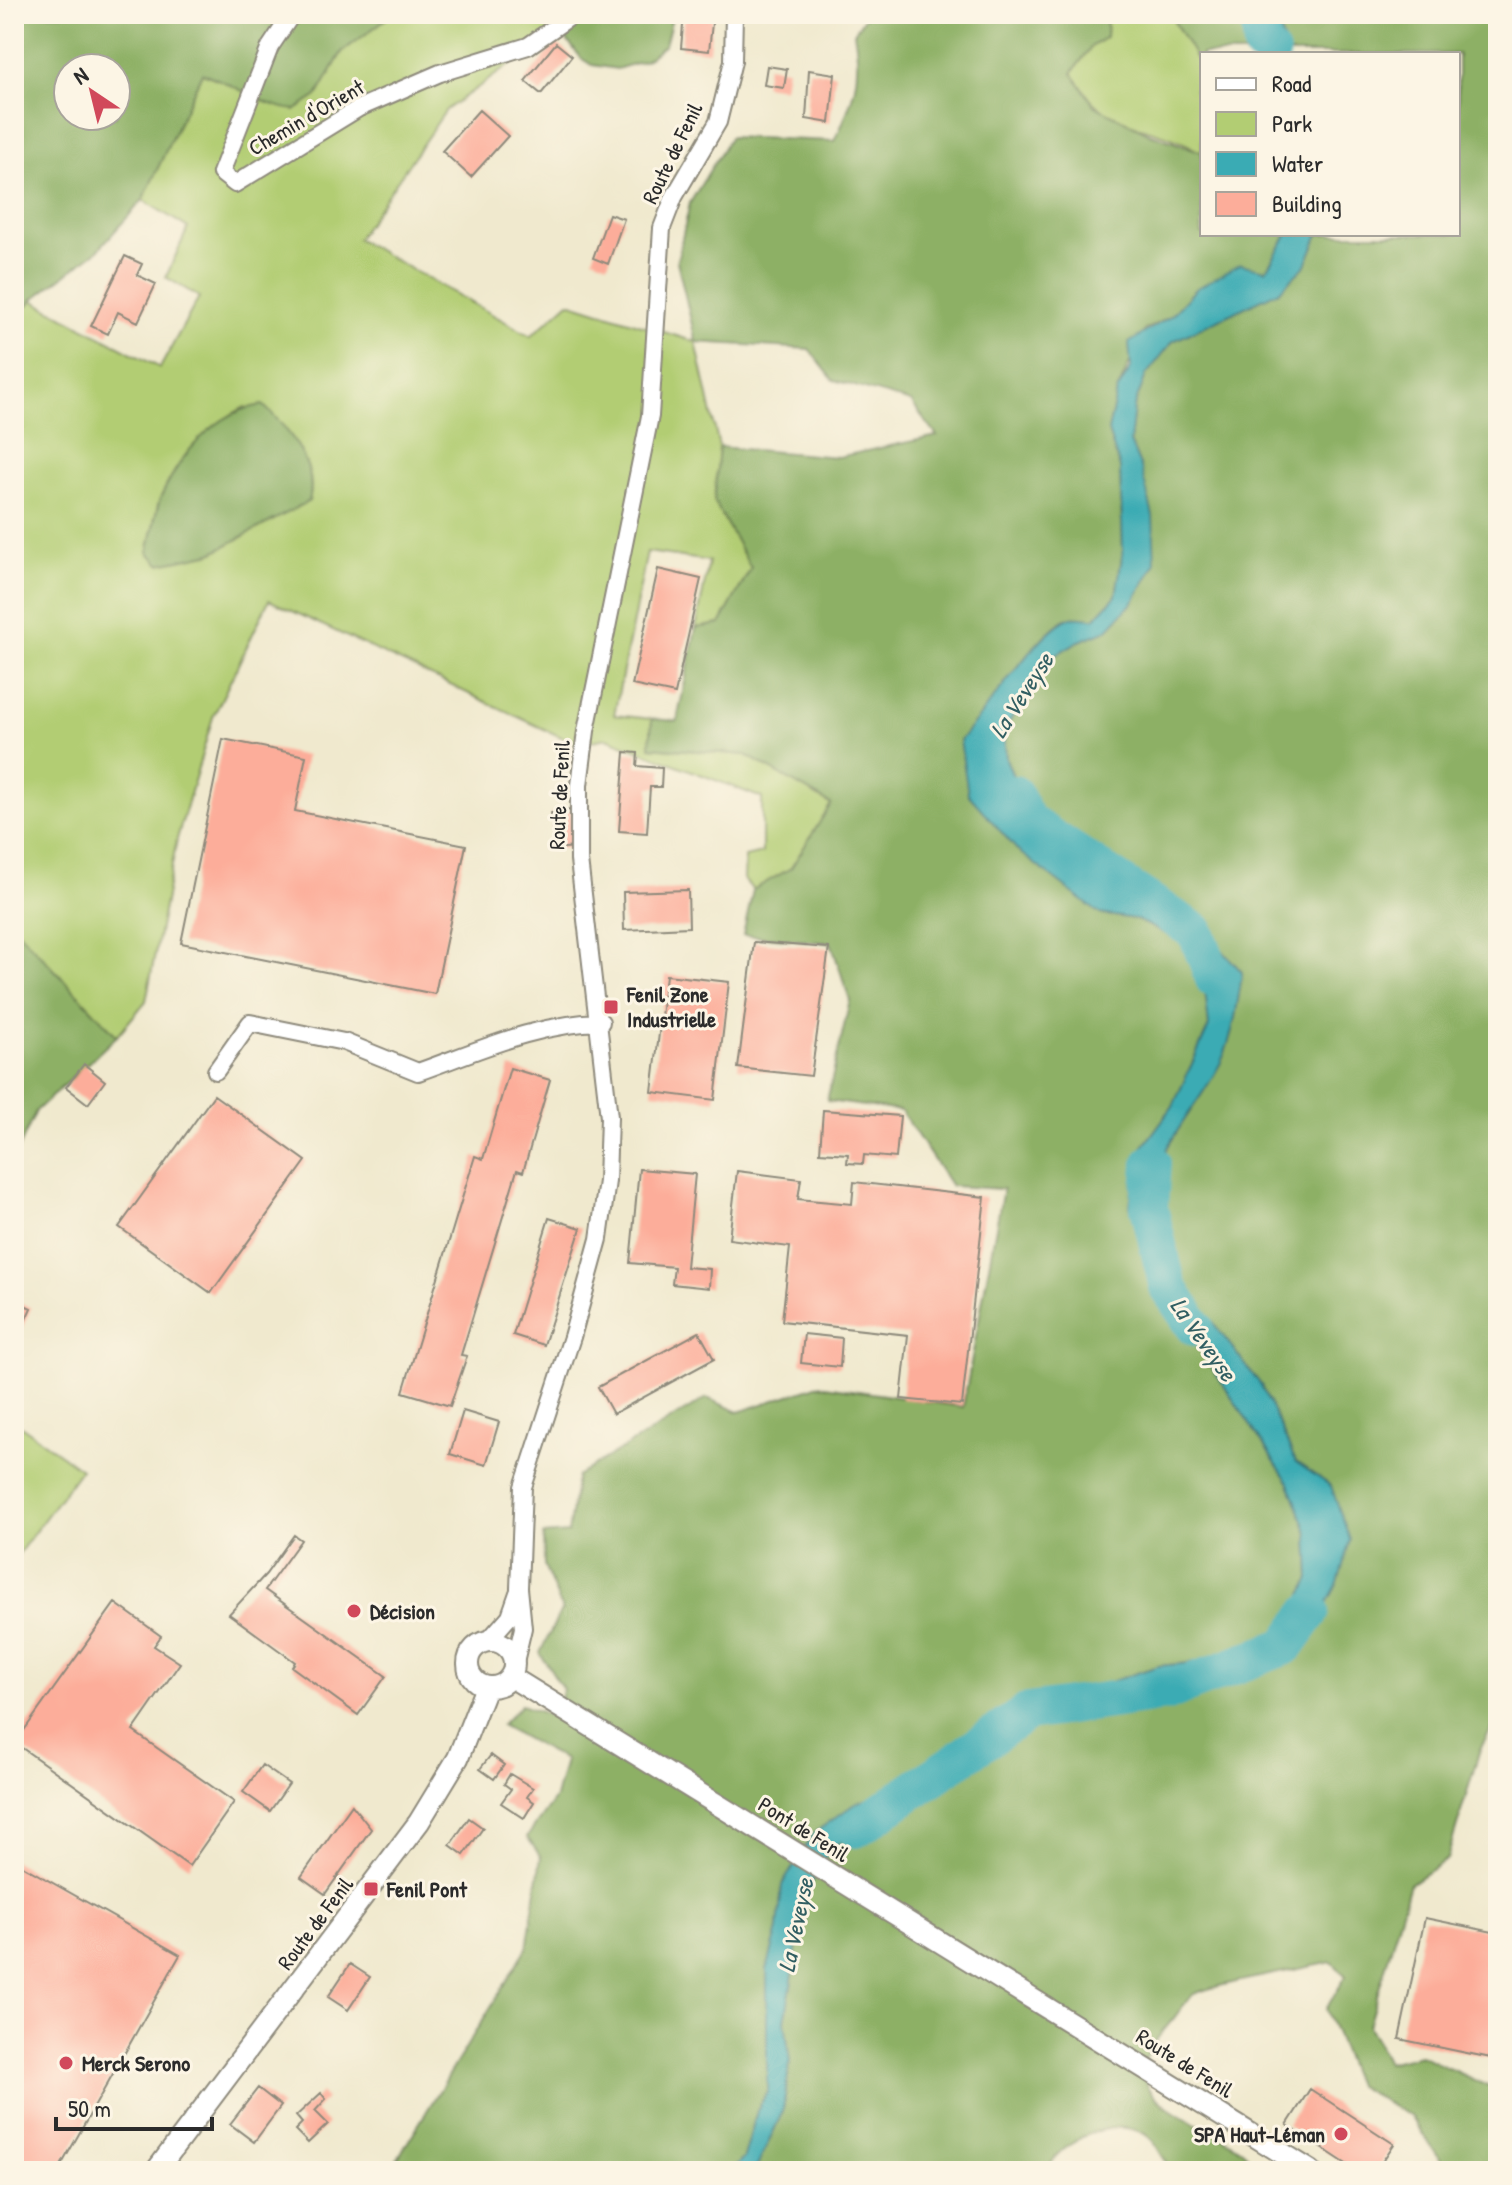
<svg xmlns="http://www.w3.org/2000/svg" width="1512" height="2185" font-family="'Patrick Hand',sans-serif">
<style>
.green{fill:#b2cd73;stroke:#6e7c4f;stroke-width:2;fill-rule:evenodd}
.forest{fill:#8db065;stroke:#5c6e48;stroke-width:2;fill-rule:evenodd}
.water{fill:#3aabb4;stroke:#326b70;stroke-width:2}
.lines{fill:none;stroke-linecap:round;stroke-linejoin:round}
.river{stroke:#3aabb4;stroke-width:38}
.building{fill:#fcad9a}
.minor-casing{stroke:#8e8a7c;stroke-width:20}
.tertiary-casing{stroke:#8e8a7c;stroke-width:24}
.minor{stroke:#fff;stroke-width:16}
.tertiary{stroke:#fff;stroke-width:20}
.poi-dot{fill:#d1495b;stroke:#fcf5e5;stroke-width:3}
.labels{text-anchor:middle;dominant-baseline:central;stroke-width:6;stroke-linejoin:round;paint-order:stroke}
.street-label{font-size:22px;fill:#2b2b2b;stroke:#fcf5e5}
.poi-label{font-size:22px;font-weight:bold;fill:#2b2b2b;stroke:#fcf5e5;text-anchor:start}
.water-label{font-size:24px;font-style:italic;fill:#315e62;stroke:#fcf5e5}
</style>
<rect width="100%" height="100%" fill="#fcf5e5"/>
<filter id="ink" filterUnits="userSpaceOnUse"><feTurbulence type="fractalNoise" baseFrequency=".0125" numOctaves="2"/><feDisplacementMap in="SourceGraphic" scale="16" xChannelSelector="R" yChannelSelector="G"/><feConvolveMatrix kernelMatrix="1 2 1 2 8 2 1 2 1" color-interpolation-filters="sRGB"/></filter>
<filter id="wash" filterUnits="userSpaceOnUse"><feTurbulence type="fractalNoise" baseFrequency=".006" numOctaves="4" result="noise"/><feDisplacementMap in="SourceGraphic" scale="32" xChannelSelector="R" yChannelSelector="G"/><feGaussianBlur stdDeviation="1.8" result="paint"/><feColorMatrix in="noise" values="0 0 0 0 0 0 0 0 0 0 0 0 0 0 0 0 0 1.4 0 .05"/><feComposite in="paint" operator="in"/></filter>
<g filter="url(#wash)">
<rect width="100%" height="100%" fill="#f0e9ce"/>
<path class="green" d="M392 14H536L559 30 446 110 357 239 531 336 569 302 696 342 719 447 714 501 751 568 720 624 696 628 709 561 647 552 614 715 652 719 650 747 746 755 832 805 791 868 753 890 744 880 745 857 762 853V798L607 738 576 744 269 600 213 717 177 839 146 1001 117 1036 14 927V321L32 300 160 368 199 297 166 277 188 228 143 200 202 73 296 110 317 96 342 52ZM245 407C277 432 321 454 309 501L212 553 160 564 148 552C153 535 154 513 161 497 179 458 207 426 245 407Z
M1107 14H1170C1181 38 1212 66 1195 90L1202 108V152C1196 151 1192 147 1186 144 1138 123 1099 126 1072 73L1091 47 1106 37Z
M14 1421 81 1469 14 1560Z"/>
<path class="forest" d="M14 14H392L342 52 317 96 296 110C262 107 234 83 202 73L143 200 97 251 32 300 14 321ZM68 68H116V116H68Z
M536 14H673L665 45 646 60 617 69 592 65 582 59 559 30Z
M867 14H1107L1106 37 1091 47 1072 73 1095 106 1150 134 1202 152V234H1288L1266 270 1196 289 1172 315 1145 330 1117 391 1108 431 1120 468 1123 550 1116 596 1095 618C1088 618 1076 615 1069 618 1040 627 986 713 960 740L1100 914 1135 919 1189 945 1205 990 1209 1026 1173 1106 1136 1156 1130 1207 1175 1312 1289 1483 1308 1534 1310 1579 1292 1614 1266 1642 1212 1661 1158 1666 1037 1707 1111 1716 1286 1646 1313 1629 1331 1486 1296 1462 1261 1385 1207 1315 1168 1287C1162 1263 1150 1234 1149 1209 1147 1157 1199 1107 1221 1061 1234 1034 1238 1002 1242 972L1221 949 1152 903 1092 873 1050 842 1019 791 1006 759 1004 730 1049 659 1077 642 1107 630 1134 601 1141 468 1130 442 1134 407 1146 375 1173 341 1279 291 1306 265 1319 234H1458V54H1287L1275 14H1498V1718L1480 1749 1447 1859 1410 1884 1368 2026 1387 2063 1420 2055 1498 2091V2171H1448L1411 2117 1356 2085 1326 2009 1346 1976 1332 1962C1308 1968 1208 1985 1194 1994 1186 1999 1180 2011 1174 2018 1152 2045 1126 2070 1160 2101 1186 2126 1247 2138 1258 2171 1234 2171 1206 2175 1182 2171 1160 2167 1161 2142 1143 2133 1111 2117 1061 2140 1047 2171H755L783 2111 790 2062 785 2021 798 1944 806 1924V1894L831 1846 877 1828 899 1805 891 1793 782 1885 778 1929 767 1970V2092L757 2111 744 2158 731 2171H390L527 1948 541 1857 527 1837 555 1798 565 1760 501 1725 521 1705 554 1717 563 1689 540 1653 562 1609 544 1565 543 1535 568 1533 577 1476 707 1398 739 1412 819 1385 963 1407 1003 1189 951 1186 901 1111 827 1101 850 1000 831 943 743 935 753 890 791 868 831 804 746 755 650 747 652 719 677 721 696 628 720 624 751 568 714 501 719 447 838 457 937 436 911 402 833 380 809 349 696 342 677 261 690 203 730 137 835 141C853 100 863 77 854 33Z
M1170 14H1258L1270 54H1202V69Z
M263 405C289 429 318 465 309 501L212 553 160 564 148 552C153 535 154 514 161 497 180 455 215 411 263 405Z
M14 927 117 1036 36 1111 14 1159Z"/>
<path class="water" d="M1258 14H1275L1287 54H1270Z
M1288 234H1319L1306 265 1279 291 1173 341 1146 375 1134 407 1130 442 1141 468 1153 516 1155 564 1134 601 1107 630 1077 642 1049 659 1004 730 1006 759 1019 791 1050 842 1092 873 1152 903 1221 949 1242 972C1238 1002 1234 1034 1221 1062 1199 1107 1147 1157 1149 1209 1150 1234 1162 1263 1168 1287L1207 1315 1261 1385 1296 1462 1331 1486 1350 1540 1338 1583 1313 1629 1286 1646 1111 1716 1063 1721 1038 1716 1037 1706 1158 1666 1212 1661 1266 1642 1292 1614 1310 1579 1308 1534 1289 1483 1175 1312 1144 1253 1130 1206 1136 1156 1173 1106 1209 1026 1205 990 1189 945 1135 919 1100 914 1018 851 968 794 960 740C986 713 1040 627 1070 618 1076 615 1088 618 1095 618L1116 596 1123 550 1120 468 1108 431 1117 391 1131 368 1129 343 1172 315 1196 289 1240 264 1266 270Z
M891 1793 899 1804 877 1828 831 1846 806 1894V1924L798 1944 785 2021 790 2062 783 2111 755 2171H731L744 2158 757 2111 767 2092V1970L778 1929 782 1885 814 1833 856 1803Z"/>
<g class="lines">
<path class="river" d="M1259 14 1262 47 1271 54
M1014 794 1028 822 1196 932 1214 979
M1152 1163 1149 1208 1168 1287 1195 1327
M856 1829 1028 1712 1167 1692 1286 1646 1311 1611"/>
</g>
<g id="blocks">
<path class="building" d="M684 14H713L709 51 681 48Z
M556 43 572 56 541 94 525 81Z
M767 66 787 69 784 88 764 85Z
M809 70 835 74 830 123 806 119Z
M479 110 508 136 471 177 442 151Z
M609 214 624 219 608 264 593 258Z
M125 256 142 264 137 275 156 284 138 322 118 312 108 334 91 326Z
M658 569 701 579 675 694 632 685Z
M223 739 306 756 295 811 466 845 435 994 181 943Z
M625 752 638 753 637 766 662 768 661 787H650L647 833 619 831Z
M571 810 575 847 555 849 551 813Z
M688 890 689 927 624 930 623 892Z
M754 942 829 948 811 1076 738 1068Z
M666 975 729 982 715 1100 652 1092Z
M84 1064 105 1081 88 1104 66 1087Z
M510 1068 550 1080 523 1172 517 1170 461 1355 467 1356 450 1406 403 1392 475 1156 483 1159Z
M214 1095 306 1161 211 1293 119 1227Z
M823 1110 900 1116 896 1158 864 1155 863 1164 847 1163 848 1154 820 1152Z
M639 1169 695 1174 686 1267 710 1269 709 1288 672 1284 674 1267 630 1263Z
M737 1171 801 1179 798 1199 852 1204 854 1182 985 1197 962 1405 901 1399 908 1335 782 1321 790 1247 729 1239Z
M549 1218 581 1228 544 1345 513 1335Z
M14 1300 31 1308 14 1345Z
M699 1332 714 1359 613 1414 598 1387Z
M804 1334 842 1338 840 1367 801 1363Z
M463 1411 499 1422 486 1465 450 1454Z
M294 1535 301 1540 265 1590 386 1676 358 1715 292 1667 295 1662 229 1614 266 1574Z
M115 1603 161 1636 154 1646 180 1663 133 1731 234 1802 189 1866 15 1743Z
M491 1755 504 1765 494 1779 480 1769Z
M262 1765 289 1784 270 1811 243 1792Z
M510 1774 533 1788 527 1797 534 1802 524 1818 501 1803 511 1789 504 1784Z
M352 1805 371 1829 325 1894 301 1877Z
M469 1818 483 1828 464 1855 450 1845Z
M14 1861 180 1955 58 2171H14Z
M1425 1918 1498 1933V2027L1491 2058 1399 2039Z
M350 1964 370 1977 348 2010 328 1997Z
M258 2088 281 2106 254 2142 230 2124Z
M1310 2089 1394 2144 1376 2171H1357L1287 2125Z
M321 2093 326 2099 315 2111 328 2124 308 2143 295 2130 302 2123 296 2116Z"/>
</g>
</g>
<g filter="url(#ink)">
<use href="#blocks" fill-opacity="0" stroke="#8e8a7c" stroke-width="2"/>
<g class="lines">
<defs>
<path id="minor" d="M292 14 270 47 221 173 235 184 359 108 440 73 528 46 574 14
M216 1071 250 1023 344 1042 418 1072C477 1051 538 1023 601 1022
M488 1641 510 1616 518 1593
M515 1662 523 1628 519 1588 523 1487 572 1337 599 1239 607 1181 609 1117 579 860V785L586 731 650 416 662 228 674 197 718 122 733 61 734 14"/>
<path id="tertiary" d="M468 1664a23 23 0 1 1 46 0a23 23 0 1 1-46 0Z
M511 1677 1311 2171
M156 2171 419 1822 458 1758 486 1687"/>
</defs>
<use href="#minor" class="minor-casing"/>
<use href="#tertiary" class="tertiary-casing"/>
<use href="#minor" class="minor"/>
<use href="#tertiary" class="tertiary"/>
</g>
</g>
<g class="poi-dot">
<rect x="603" y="999" width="16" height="16" rx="4"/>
<circle cx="354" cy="1611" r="8"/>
<rect x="363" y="1881" width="16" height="16" rx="4"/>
<circle cx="66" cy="2063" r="8"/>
<circle cx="1341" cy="2134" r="8"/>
</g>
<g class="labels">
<g class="street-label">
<text transform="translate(306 117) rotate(-30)">Chemin d'Orient</text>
<text transform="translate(672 153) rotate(-64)">Route de Fenil</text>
<text transform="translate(559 795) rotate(-87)">Route de Fenil</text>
<text transform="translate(804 1829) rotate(32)">Pont de Fenil</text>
<text transform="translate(315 1923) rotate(-53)">Route de Fenil</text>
<text transform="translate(1185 2063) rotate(32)">Route de Fenil</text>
</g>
<g class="poi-label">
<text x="627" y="994">Fenil Zone<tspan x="627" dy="25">Industrielle</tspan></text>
<text x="370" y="1611">Décision</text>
<text x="387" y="1889">Fenil Pont</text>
<text x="82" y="2063">Merck Serono</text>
<text x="1325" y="2134" text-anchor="end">SPA Haut-Léman</text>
</g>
<g class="water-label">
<text transform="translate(1021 695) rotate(-57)">La Veveyse</text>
<text transform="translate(1204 1339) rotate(55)">La Veveyse</text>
<text transform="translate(795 1925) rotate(-78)">La Veveyse</text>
</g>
</g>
<rect width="1512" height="2185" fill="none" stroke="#fcf5e5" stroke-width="48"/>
<rect x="1200" y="52" width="260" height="184" fill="#fcf5e5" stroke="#a8a49b" stroke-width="2"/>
<rect x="1216" y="78" width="40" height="12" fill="#ffffff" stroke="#a8a49b" stroke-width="2"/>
<text x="1272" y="92" font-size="24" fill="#2b2b2b">Road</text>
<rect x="1216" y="112" width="40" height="24" fill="#b2cd73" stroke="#a8a49b" stroke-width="2"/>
<text x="1272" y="132" font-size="24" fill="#2b2b2b">Park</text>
<rect x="1216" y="152" width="40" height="24" fill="#3aabb4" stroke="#a8a49b" stroke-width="2"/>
<text x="1272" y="172" font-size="24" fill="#2b2b2b">Water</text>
<rect x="1216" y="192" width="40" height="24" fill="#fcad9a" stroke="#a8a49b" stroke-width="2"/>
<text x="1272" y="212" font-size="24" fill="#2b2b2b">Building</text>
<g transform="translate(92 92) rotate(325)"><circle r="38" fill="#fcf5e5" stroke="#a8a49b" stroke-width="2"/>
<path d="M0-6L14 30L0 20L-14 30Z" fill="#d1495b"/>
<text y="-12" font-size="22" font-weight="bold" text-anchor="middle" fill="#2b2b2b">N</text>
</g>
<path d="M56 2117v12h156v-12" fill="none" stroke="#2b2b2b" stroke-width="4"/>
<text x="68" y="2117" font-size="24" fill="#2b2b2b" stroke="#fcf5e5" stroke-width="6" paint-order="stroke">50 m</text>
</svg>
